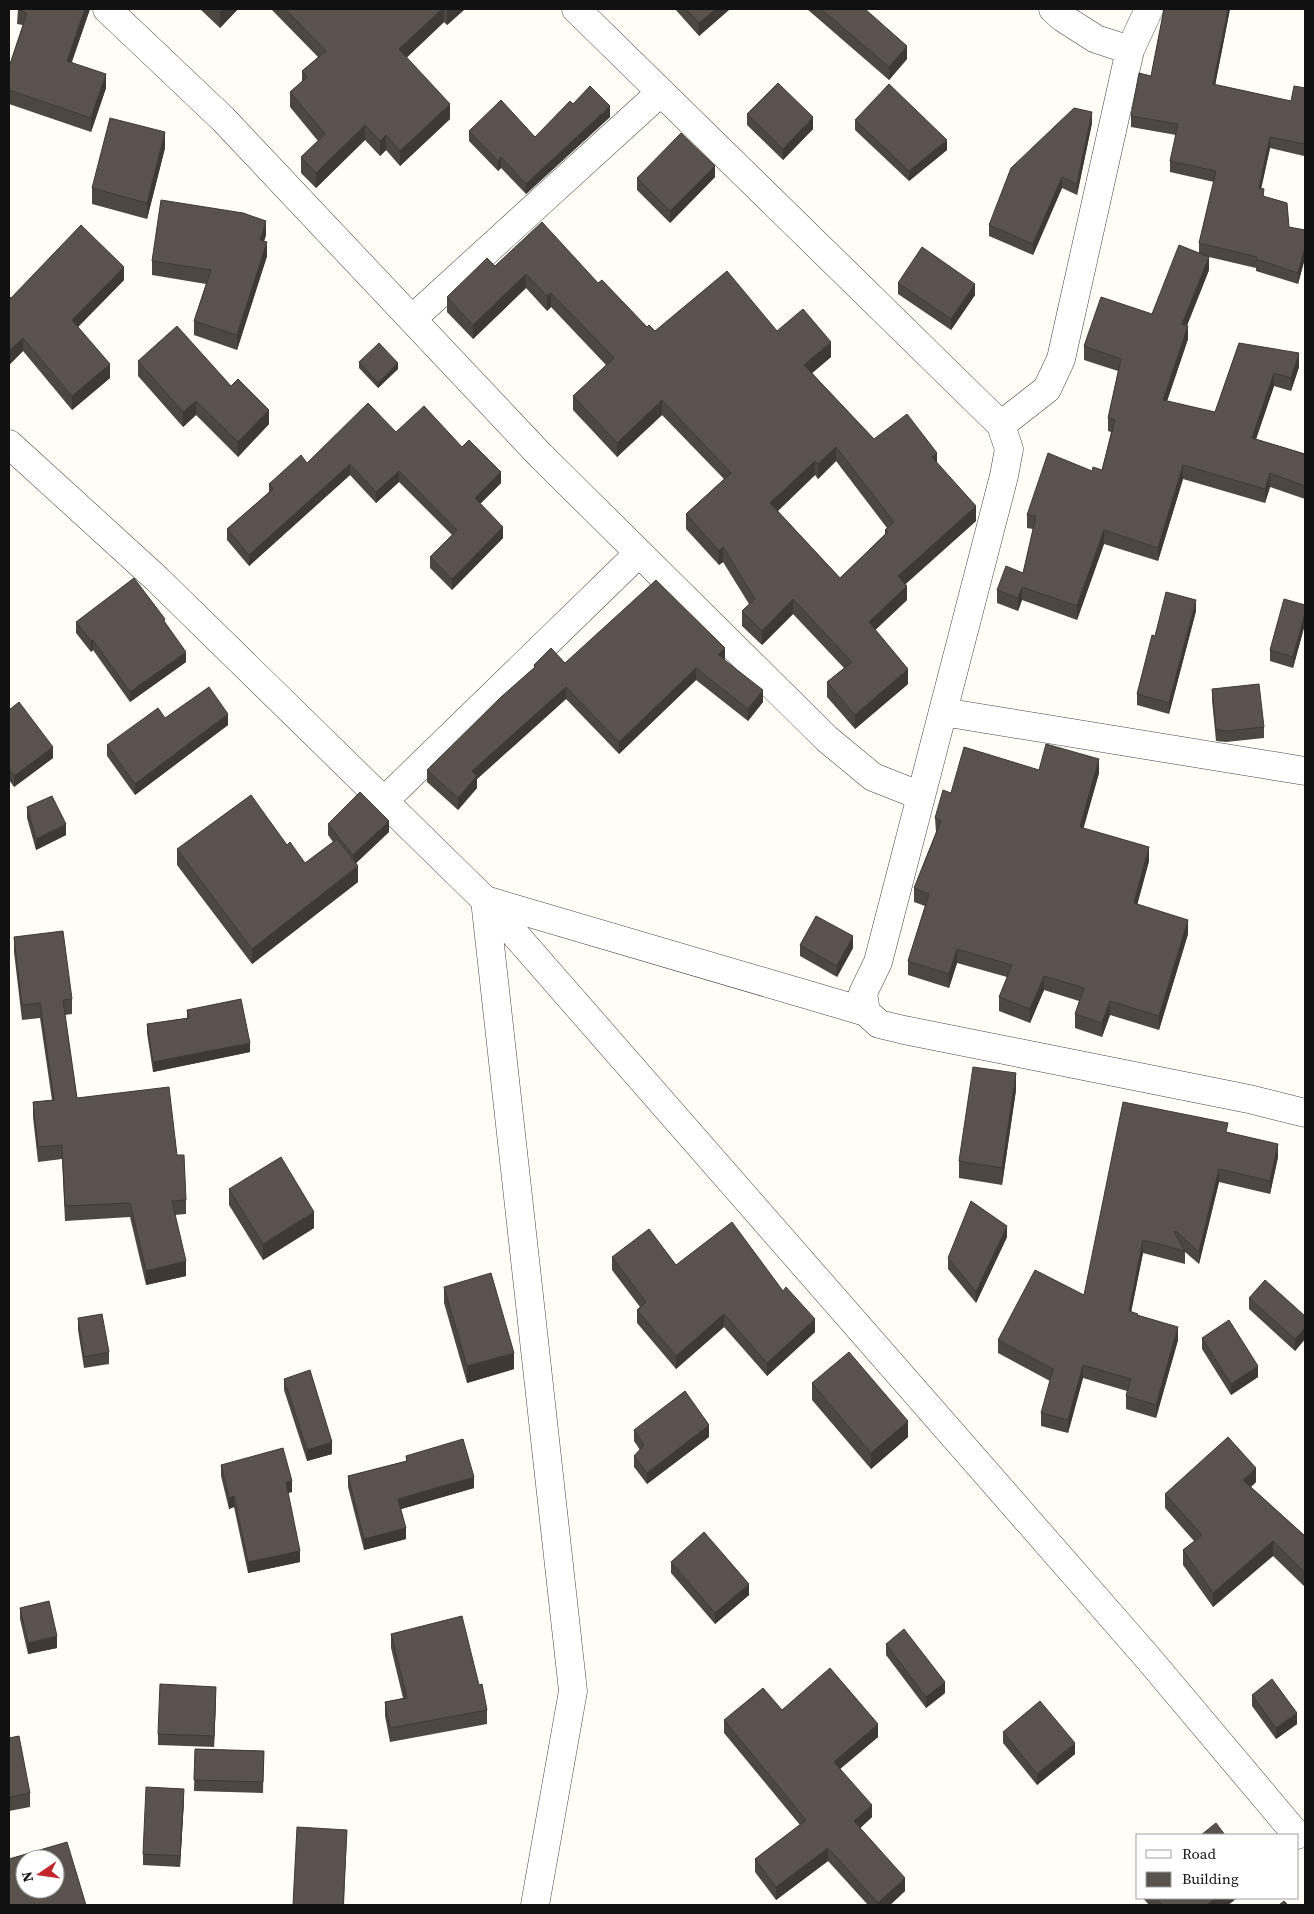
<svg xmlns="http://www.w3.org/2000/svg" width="1314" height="1914" font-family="'Source Serif 4',serif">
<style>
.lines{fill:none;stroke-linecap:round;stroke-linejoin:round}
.minor-casing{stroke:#444;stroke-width:29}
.minor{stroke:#fff;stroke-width:28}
.wall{fill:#4d4742;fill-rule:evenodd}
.shaded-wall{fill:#3f3936}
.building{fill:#5a524d;stroke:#3f3936;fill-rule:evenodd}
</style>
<rect width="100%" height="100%" fill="#fffdf5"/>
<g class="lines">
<defs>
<path id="minor" d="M107 9 223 119 541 456 827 739 873 777 921 796
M576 9 1001 425 1009 449 1004 476 878 962 863 993 866 1012 879 1024 904 1030 1249 1099 1305 1113
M1053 9 1063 18 1096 39 1130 50
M412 319 661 92
M1001 425 1047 389 1061 359 1130 50 1149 9
M9 444 157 579 485 900 1148 1658 1297 1835
M943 712 1305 771
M384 801 639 553
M535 1905 573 1691 485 900 866 1012"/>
</defs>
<use href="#minor" class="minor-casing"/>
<use href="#minor" class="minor"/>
</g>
<path class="wall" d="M18 9H90L72 62 106 88 91 132 9 104V67L23 25 17 24Z
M200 9H238L220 28Z
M271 9H465L447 25 444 22 406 58 450 119 400 166 386 150 380 156 365 140 316 188 301 173V157L318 141 290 107V92L302 82V71L318 57Z
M675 9H730L699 36Z
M807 9H865L907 59 889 80Z
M1164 9H1230L1215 85 1291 101 1305 88 1304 156 1270 148 1261 188 1264 196 1289 227 1305 230V258L1298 284 1256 271V268L1209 257V270L1187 326 1188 339 1167 401 1215 412 1239 343 1299 367 1291 391 1274 386 1256 439 1305 454V499L1270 487 1265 503 1183 479 1158 561 1104 544 1077 620 1022 600 1018 611 997 603V590L1023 573 1033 529 1027 528V515L1092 471 1102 470 1111 432 1108 431V418L1118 371 1084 360V346L1152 314 1199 253V243L1214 182 1170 172V161L1176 135 1131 127V116L1151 76Z
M573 104 610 117 526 194 501 168 498 171 469 141V131L535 137Z
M747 114 813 129 783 160 747 125Z
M855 120 947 150 909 181 855 130Z
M1092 123 1077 195 1062 188 1033 255 989 236V225Z
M165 148 147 219 92 204V188Z
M715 177 670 223 637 190V178Z
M266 235 264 241 267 256 237 350 194 335V321L206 284 152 275V261Z
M495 266 598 283 647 327 655 331H777L831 357 812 373 874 439 937 463 976 521 905 584 907 600 875 630 908 684 855 729 827 697V682L844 668 793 614 762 645 742 626V611L749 604 723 562 719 565 686 529V514L724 479 662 415 617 457 573 410V396L606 365 551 307 547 311 526 288 473 339 447 312V297ZM836 461 887 528 885 530V534L840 578 778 511 815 475 818 479Z
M124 280 78 327 110 378 72 410 23 351 9 365V296L11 298Z
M898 283 975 295 951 330 898 294Z
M138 361 231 386 269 424 238 457 196 415 183 427 138 376Z
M359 362 398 369 378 388 359 368Z
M396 432 462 447 501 483 480 504 503 538 452 590 430 568V557L452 535 399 482 376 503 350 475 249 566 227 540V529L269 492V484L307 463Z
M1305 605V624L1293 668 1270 661V650Z
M1196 611 1169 714 1137 705V694Z
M76 622H165L186 662 130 702 93 650 91 652 76 633Z
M725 660 763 702 748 721 696 680 619 754 566 699 477 779V788L458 810 427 782V770L534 668V665L565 663Z
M1212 689 1264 727V738L1226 742 1216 741 1212 700Z
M9 710 53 758 14 787 9 780Z
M165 718 228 725 135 795 107 756V745Z
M1039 770 1099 773 1083 828 1149 861 1137 904 1188 934 1159 1030 1110 1015 1102 1037 1075 1028V1014L1079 1001 1044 990 1030 1023 999 1011V997L1007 977 957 963 949 988 908 975V961L925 906 914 902V888L936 832 935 818 951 793Z
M27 807 66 835 36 850 27 818Z
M328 824 389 832 356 863 358 882 252 964 177 865V849L287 845 305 863 333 842 328 835Z
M14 937 72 999V1014L65 1015 77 1098 177 1155 186 1200V1214L175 1215 186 1276 146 1285 130 1217 65 1221 62 1159 38 1162 33 1117V1102L52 1100 40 1018 22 1020 14 952Z
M800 945 853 948 837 977 800 956Z
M187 1010 250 1052 153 1072 147 1033V1024L187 1018Z
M1016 1090 1002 1185 959 1178V1161Z
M1228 1132 1278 1157 1270 1194 1219 1182 1199 1264 1185 1252V1264L1143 1253 1131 1311 1178 1340 1156 1418 1126 1409V1396L1127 1391 1083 1378 1068 1433 1041 1426V1413L1050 1381 998 1353V1340L1084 1295Z
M229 1189 314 1228 263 1260 229 1205Z
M1007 1237 976 1303 948 1269V1258Z
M612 1257 676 1265 783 1291 815 1332 767 1376 724 1327 676 1369 637 1323V1310L640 1307 612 1270Z
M444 1287 514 1369 467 1383 444 1303Z
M1249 1298 1305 1316V1339L1295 1351 1249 1309Z
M78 1318 109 1352V1364L84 1368 78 1330Z
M1202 1338 1258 1377 1231 1395 1202 1349Z
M284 1379 332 1454 307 1461 284 1390Z
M812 1383 908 1437 871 1469 812 1400Z
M634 1430 709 1437 647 1484 634 1467V1456L640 1450 634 1441Z
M406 1456 474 1488 401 1509 406 1539 364 1550 348 1487V1476L406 1461Z
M221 1465 292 1492 288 1493 300 1562 248 1573 234 1507 229 1509 221 1476Z
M1256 1482 1251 1487 1305 1536V1587L1273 1556 1213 1607 1183 1565V1550L1194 1541 1165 1508V1494Z
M671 1562 749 1595 715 1624 671 1573Z
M20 1608 57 1648 28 1654 20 1619Z
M391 1634 479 1685 487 1710V1724L390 1742 385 1716V1702L403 1698 391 1648Z
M886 1644 945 1693 926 1708 886 1655Z
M1252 1695 1297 1724 1276 1739 1252 1706Z
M216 1698 214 1747 158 1745V1734Z
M782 1710 878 1737 840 1769 872 1817 860 1828 905 1891 890 1905H868L828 1861 776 1900 755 1872V1859L800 1825 724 1733V1720Z
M1003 1732 1075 1754 1037 1785 1003 1743Z
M9 1737 30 1793V1807L9 1811Z
M195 1749 264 1751 263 1793 194 1791Z
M184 1800 180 1867 143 1865V1854Z
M1143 1898H1237L1228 1905H1149Z"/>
<path class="shaded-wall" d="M85 9H90L67 75V61Z
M223 9H238L220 28V12Z
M442 9H444V22L399 65V49Z
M447 9H465L447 25Z
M716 9H730L699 36V23Z
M1228 9H1230L1213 96V84Z
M907 46V59L889 80V67Z
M106 74V88L91 132V118Z
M450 104V119L400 166V151Z
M610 106V117L526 194V184Z
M1092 112V123L1077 195V184Z
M813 117V129L783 160V149Z
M365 125V140L316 188V173Z
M165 132V148L147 219V203Z
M386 135V150L380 156V141Z
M1305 136V147L1304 156V144Z
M1270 137V148L1259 199V188Z
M947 140V150L909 181V171Z
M501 157V168L498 171V161Z
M715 166V177L670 223V211Z
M1062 177V188L1033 255V244Z
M266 221V235L260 254V240Z
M267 242V256L237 350V335Z
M1305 247V258L1298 284V273Z
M1209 257V270L1182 337V324Z
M124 267V280L72 333V320Z
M526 274V288L473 339V325Z
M975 284V295L951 330V319Z
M551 293V307L547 311V296Z
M1188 326V339L1163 413V400Z
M23 338V351L9 365V351Z
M831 342V357L804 380V365Z
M1299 353V367L1291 391V378Z
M398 363V369L378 388V383Z
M110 364V378L72 410V396Z
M1274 373V386L1252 451V438Z
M662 400V415L617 457V443Z
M196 401V415L183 427V412Z
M269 410V424L238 457V442Z
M836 447V461L818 479V464Z
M937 453V468L932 457Z
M815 461V475L770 518V503Z
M350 464V475L249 566V555Z
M1183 465V479L1158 561V548Z
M399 471V482L376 503V492Z
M501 472V483L475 509V498Z
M1270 473V487L1265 503V489Z
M976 506V521L898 591V576Z
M503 527V538L452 590V579Z
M1104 530V544L1077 620V606Z
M723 547V562L719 565V551Z
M907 586V600L869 636V622Z
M1022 587V600L1018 611V598Z
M793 599V614L762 645V631Z
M1196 600V611L1169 714V703Z
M1305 613V624L1293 668V657Z
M93 640V650L91 652V641Z
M725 648V660L718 655Z
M186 652V662L130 702V692Z
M696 668V680L619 754V742Z
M908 669V684L855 729V715Z
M566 687V699L477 779V788L458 810V798L472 771Z
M763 690V702L748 721V709Z
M228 714V725L135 795V784Z
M53 747V758L14 787V776Z
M1099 759V773L1080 841V827Z
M389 821V832L353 866V855Z
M66 824V835L36 850V839Z
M1149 847V861L1134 917V903Z
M358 866V882L252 964V949Z
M1188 920V934L1159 1030V1016Z
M853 936V948L837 977V966Z
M957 949V963L949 988V974Z
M1044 976V990L1030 1023V1009Z
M1110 1001V1015L1102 1037V1023Z
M250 1043V1052L153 1072V1062Z
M1016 1073V1090L1002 1185V1168Z
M1278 1144V1157L1270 1194V1181Z
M1219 1169V1182L1199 1264V1252Z
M314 1212V1228L263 1260V1244Z
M1007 1226V1237L976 1303V1292Z
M1143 1240V1253L1129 1323V1311Z
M186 1261V1276L146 1285V1271Z
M724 1314V1327L676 1369V1356Z
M815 1319V1332L767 1376V1363Z
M1178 1327V1340L1156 1418V1405Z
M1305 1328V1339L1295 1351V1339Z
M514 1353V1369L467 1383V1366Z
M1083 1365V1378L1068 1433V1420Z
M1258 1366V1377L1231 1395V1384Z
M908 1421V1437L871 1469V1453Z
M709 1425V1437L647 1484V1473Z
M332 1442V1454L307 1461V1450Z
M1256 1468V1482L1243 1494V1480Z
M474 1477V1488L398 1510V1499Z
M292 1481V1492L286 1493V1482Z
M234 1496V1507L229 1509V1498Z
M406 1528V1539L364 1550V1539Z
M1273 1541V1556L1213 1607V1593Z
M300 1551V1562L248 1573V1562Z
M749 1584V1595L715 1624V1613Z
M57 1636V1648L28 1654V1643Z
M945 1682V1693L926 1708V1697Z
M216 1687V1698L214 1747V1736Z
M1297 1713V1724L1276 1739V1728Z
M878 1724V1737L834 1774V1762Z
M1075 1743V1754L1037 1785V1774Z
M184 1789V1800L180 1867V1856Z
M872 1805V1817L854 1834V1821Z
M347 1830 344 1905H343Z
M828 1848V1861L776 1900V1887Z
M905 1878V1891L890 1905H878V1903Z
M1216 1898H1237L1228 1905H1207Z"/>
<path class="building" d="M17 9H85L67 61 106 74 91 118 9 90V67L27 13Z
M216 9H223L220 12Z
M285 9H442L399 49 450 104 400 151 386 135 380 141 365 125 316 173 301 157 325 134 290 92 307 77 302 71 326 51Z
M686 9H716L699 23Z
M821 9H865L907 46 889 67Z
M1164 9H1228L1213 84 1291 101 1294 86 1305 88V136L1304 144 1270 137 1259 188 1264 189 1263 196 1287 203 1289 227 1305 230V247L1298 273 1256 259 1257 257 1199 243 1216 171 1170 161 1178 124 1131 116 1139 73 1151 76Z
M778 83 813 117 783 149 747 114Z
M889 84 947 140 909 171 855 120Z
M590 86 610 106 526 184 501 157 498 161 469 131 501 100 535 137 570 101 573 104Z
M1074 108 1092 112 1077 184 1062 177 1033 244 989 225 1011 168Z
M110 118 165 132 147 203 92 188Z
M681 133 715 166 670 211 637 178Z
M161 200 243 213 266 221 260 240 267 242 237 335 194 321 211 270 152 261Z
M542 222 598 283 602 280 647 327 649 325 655 331 727 271 777 331 803 309 831 342 804 365 874 439 907 414 937 453 932 457 976 506 898 576 907 586 869 622 908 669 855 715 827 682 852 662 793 599 762 631 742 611 755 599 723 547 719 551 686 514 731 473 662 400 617 443 573 396 614 358 551 293 547 296 526 274 473 325 447 297 487 258 495 266ZM836 447 894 522 885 530 888 532 840 578 770 503 815 461 818 464Z
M81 225 124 267 72 320 110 364 72 396 23 338 9 351V296L11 298Z
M1179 245 1209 257 1182 324 1188 326 1163 400 1215 412 1239 343 1299 353 1291 378 1274 373 1252 438 1305 454V486L1270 473 1265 489 1183 465 1158 548 1104 530 1077 606 1022 587 1018 598 997 590 1006 566 1023 573 1036 516 1027 515 1048 453 1092 471 1093 467 1102 470 1115 420 1108 418 1121 359 1084 346 1101 297 1152 314Z
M922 247 975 284 951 319 898 283Z
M177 326 231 386 238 379 269 410 238 442 196 401 183 412 138 361Z
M379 343 398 363 378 383 359 362Z
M368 403 396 432 424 406 462 447 469 440 501 472 475 498 503 527 452 579 430 557 457 530 399 471 376 492 350 464 249 555 227 529 273 489 269 484 301 455 307 463Z
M134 578 165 619 164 621 186 652 130 692 93 640 91 641 76 622Z
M656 580 725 648 718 655 763 690 748 709 696 668 619 742 566 687 472 771 477 776 458 798 427 770 501 697 535 667 534 665 551 648 565 663Z
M1166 592 1196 600 1169 703 1137 694 1152 635 1155 636Z
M1284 599 1305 605V613L1293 657 1270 650Z
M1259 684 1264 727 1226 731 1216 729 1212 689Z
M209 687 228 714 135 784 107 745 158 708 165 718Z
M19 702 53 747 14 776 9 769V710Z
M1046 744 1099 759 1080 827 1149 847 1134 903 1188 920 1159 1016 1110 1001 1102 1023 1075 1014 1084 988 1044 976 1030 1009 999 997 1012 965 957 949 949 974 908 961 929 894 914 888 941 821 935 818 943 790 951 793 964 747 1039 770Z
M360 792 389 821 353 855 328 824Z
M251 795 287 845 290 842 305 863 337 839 358 866 252 949 177 849Z
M52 796 66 824 36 839 27 807Z
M816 916 853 936 837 966 800 945Z
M63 931 72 999 63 1000 77 1098 169 1087 177 1155H184L186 1200 172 1201 186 1261 146 1271 130 1203 65 1206 62 1145 38 1147 33 1102 54 1100 40 1003 22 1005 14 937Z
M241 999 250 1043 153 1062 147 1024 189 1018 187 1010Z
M973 1067 1016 1073 1002 1168 959 1161Z
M1123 1102 1228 1123 1226 1132 1278 1144 1270 1181 1219 1169 1199 1252 1176 1231 1174 1232 1185 1251 1143 1240 1129 1311 1138 1314 1137 1315 1178 1327 1156 1405 1126 1396 1131 1379 1083 1365 1068 1420 1041 1413 1053 1369 998 1340 1035 1270 1084 1295Z
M281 1157 314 1212 263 1244 229 1189Z
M971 1201 1007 1226 976 1292 948 1258Z
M732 1222 783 1291 786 1287 815 1319 767 1363 724 1314 676 1356 637 1310 646 1302 612 1257 649 1229 676 1265Z
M491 1273 514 1353 467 1366 444 1287Z
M1265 1280 1305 1316V1328L1295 1339 1249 1298Z
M102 1314 109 1352 84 1357 78 1318Z
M1229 1320 1258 1366 1231 1384 1202 1338Z
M849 1352 908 1421 871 1453 812 1383Z
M310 1370 332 1442 307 1450 284 1379Z
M685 1391 709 1425 647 1473 634 1456 644 1445 634 1430Z
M1228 1437 1256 1468 1243 1480 1305 1536V1573L1273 1541 1213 1593 1183 1550 1202 1535 1165 1494Z
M463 1439 474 1477 398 1499 406 1528 364 1539 348 1476 407 1461 406 1456Z
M283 1448 292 1481 286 1482 300 1551 248 1562 234 1496 229 1498 221 1465Z
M704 1532 749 1584 715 1613 671 1562Z
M49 1601 57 1636 28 1643 20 1608Z
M462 1616 479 1685 482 1684 487 1710 390 1728 385 1702 407 1698 391 1634Z
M904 1629 945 1682 926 1697 886 1644Z
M830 1668 878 1724 834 1762 872 1805 854 1821 905 1878 878 1903 828 1848 776 1887 755 1859 806 1820 724 1720 763 1688 782 1710Z
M1272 1679 1297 1713 1276 1728 1252 1695Z
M160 1684 216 1687 214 1736 158 1734Z
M1040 1701 1075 1743 1037 1774 1003 1732Z
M19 1736 30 1793 9 1797V1737V1738Z
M195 1749 264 1751 263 1782 194 1780Z
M146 1787 184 1789 180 1856 143 1854Z
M1216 1823 1225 1835H1201Z
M297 1827 347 1830 343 1905H293Z
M67 1842 86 1905H9V1859ZM25 1859H55V1889H25Z
M1156 1898H1216L1207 1905H1162Z
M1284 1901 1288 1905H1279Z"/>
<rect width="1314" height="1914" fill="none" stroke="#111111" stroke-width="20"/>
<rect x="1136" y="1834" width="162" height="65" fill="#ffffff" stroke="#a0a0a0"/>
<rect x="1146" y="1850" width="25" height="8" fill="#ffffff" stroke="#a0a0a0"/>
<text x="1182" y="1859" font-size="15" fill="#111111">Road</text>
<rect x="1146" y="1872" width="25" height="15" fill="#5a524d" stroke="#a0a0a0"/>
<text x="1182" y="1884" font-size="15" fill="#111111">Building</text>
<g transform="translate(40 1874) rotate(257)"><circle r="24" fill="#ffffff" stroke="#a0a0a0"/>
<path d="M0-4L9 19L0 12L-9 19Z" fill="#c4262e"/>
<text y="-8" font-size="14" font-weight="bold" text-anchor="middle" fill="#111111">N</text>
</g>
</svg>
